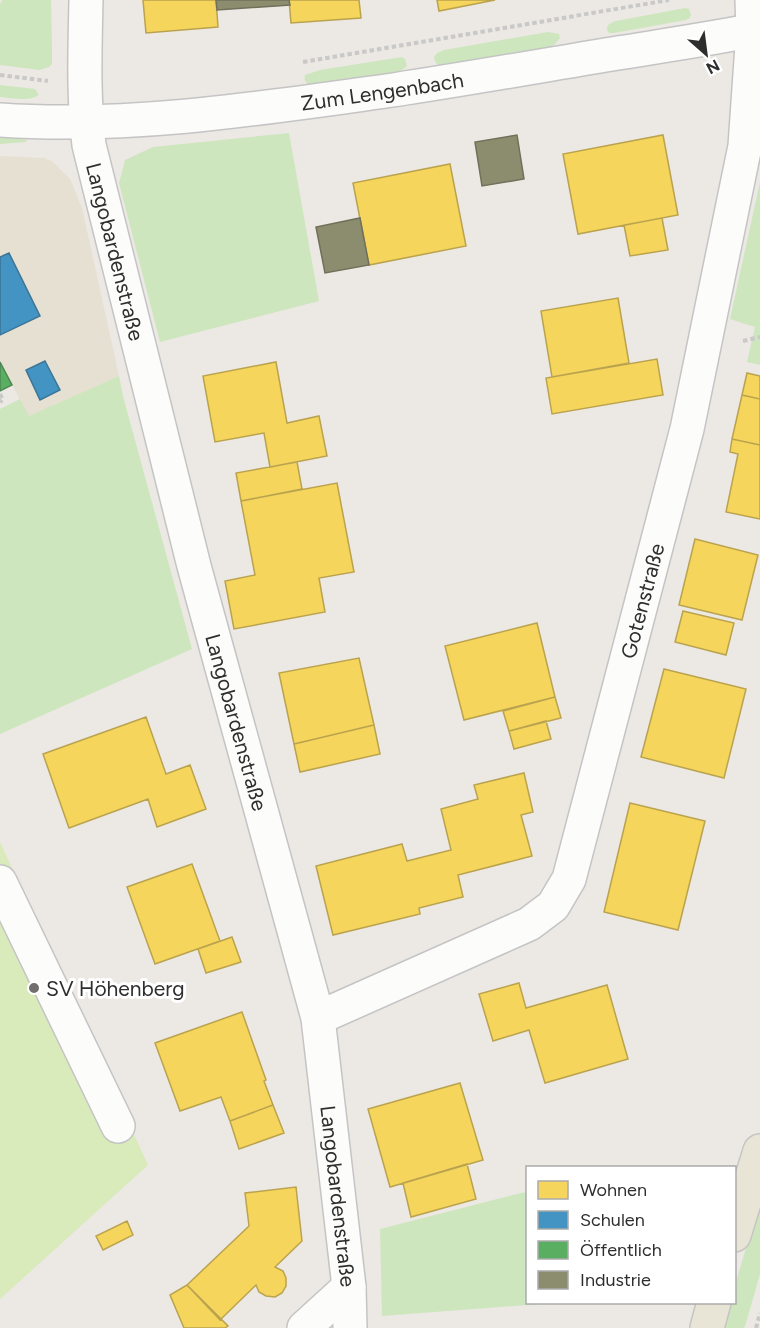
<svg xmlns="http://www.w3.org/2000/svg" width="760" height="1328" font-family="Figtree,sans-serif">
<style>
.education{fill:#e6e0d3}
.green{fill:#cee6be}
.pitch{fill:#d9eabb}
.homes{fill:#f6d55c;stroke:#baa34e;stroke-width:1.5}
.schools{fill:#4393c3;stroke:#3d7596;stroke-width:1.5}
.public{fill:#5aae61;stroke:#4d8852;stroke-width:1.5}
.industry{fill:#8c8c6e;stroke:#70705b;stroke-width:1.5}
.lines{fill:none;stroke-linecap:round;stroke-linejoin:round}
.minor-casing{stroke:#c5c4c5;stroke-width:36}
.major-casing{stroke:#c6c5c4;stroke-width:36}
.path{stroke:#c9c9c8;stroke-width:4;stroke-dasharray:4.5 3;stroke-linecap:butt}
.minor{stroke:#fcfcfb;stroke-width:33}
.major{stroke:#e8e4d6;stroke-width:33}
.poi-dot{fill:#706f6e;stroke:#fff;stroke-width:2}
.labels{text-anchor:middle;dominant-baseline:central;stroke-width:6;stroke-linejoin:round;paint-order:stroke}
.street-label{font-size:21px;fill:#2e2e2e;stroke:#fff}
.poi-label{font-size:21px;fill:#2e2e2e;stroke:#fff;text-anchor:start}
</style>
<rect width="100%" height="100%" fill="#ece8e4"/>
<path class="education" d="M0 156 44 158 53 162 70 179 82 208 119 376 29 417 0 362Z"/>
<path class="green" d="M2 0H51L52 48V64L49 67 40 70 0 65V4Z
M685 8 689 9 691 15 690 18 686 20 614 33H609L607 30C607 24 610 23 616 21Z
M548 32 559 34 560 38 555 44 551 47 443 67C437 65 435 63 434 57L437 53 444 50Z
M402 57 405 59 407 66 402 70 397 73 310 86C305 83 304 80 305 75L320 70Z
M0 85 35 89 39 95C29 102 12 98 0 97Z
M289 133 319 301 160 342 119 183 125 160 153 147Z
M0 135 27 140 26 142 0 144Z
M760 182V365L747 362 755 327 730 319Z
M119 376 123 396 192 649 0 734V409L20 399 29 416Z
M527 1192 528 1302 553 1303 382 1316 380 1229 521 1193Z
M760 1201V1274L746 1323 744 1328H722L730 1303 734 1302 735 1285Z"/>
<path class="pitch" d="M0 842 148 1165 0 1299Z"/>
<path class="homes" d="M143 0H216L218 27 146 33Z
M289 0H359L361 18 291 23Z
M437 0H495L439 11Z
M663 135 678 215 578 234 563 154Z
M450 164 466 246 369 265 353 183Z
M662 218 668 250 630 256 624 225Z
M618 298 629 363 552 377 541 311Z
M657 359 663 395 552 414 546 378Z
M276 362 287 423 319 416 327 456 270 467 264 433 215 442 203 376Z
M747 373 760 376V399L742 395Z
M742 395 760 399V445L732 439Z
M732 439 760 445V519L726 512 738 454 730 452Z
M297 462 302 489 241 501 236 473Z
M337 483 354 572 319 578 325 612 234 629 225 581 255 575 241 501Z
M695 539 758 555 742 620 679 605Z
M683 611 734 623 726 655 675 642Z
M537 623 555 697 464 720 445 646Z
M359 658 374 725 294 744 279 673Z
M664 669 746 689 724 778 641 757Z
M555 697 561 718 509 731 503 711Z
M146 717 166 774 190 765 206 809 157 827 148 799 69 828 43 754Z
M546 721 551 739 514 749 509 731Z
M374 725 380 754 300 772 294 744Z
M524 773 533 812 521 815 532 856 458 875 463 897 419 908 420 914 333 935 316 866 402 844 407 861 451 850 441 809 478 799 474 785Z
M630 803 705 821 678 930 604 912Z
M192 864 220 941 155 964 127 887Z
M232 937 241 962 206 973 198 949Z
M519 983 526 1008 607 985 628 1059 545 1083 529 1030 493 1041 479 994Z
M242 1012 266 1080 264 1081 273 1105 230 1121 221 1097 180 1111 155 1043Z
M460 1083 483 1160 390 1187 368 1109Z
M273 1105 284 1133 239 1149 230 1121Z
M467 1164 476 1199 411 1217 403 1183Z
M296 1187 302 1241 275 1267 283 1271 286 1278V1286L282 1293 275 1297 266 1296 259 1292 256 1285 220 1320 187 1285 249 1226 245 1193Z
M127 1221 133 1235 103 1250 96 1236Z
M187 1285 228 1326 225 1328H184L170 1295Z"/>
<path class="schools" d="M9 253 40 316 0 335V257Z
M45 361 60 390 40 400 26 370Z"/>
<path class="public" d="M0 362 12 385 0 391Z"/>
<path class="industry" d="M216 0H289L290 5 217 10Z
M517 135 524 179 482 186 475 142Z
M360 218 369 265 325 273 316 227Z"/>
<g class="lines">
<defs>
<g id="minor">
<path id="s1" d="M86 0C85 48 83 97 89 145L194 566 318 1018 349 1287 350 1328"/>
<path id="s2" d="M0 120C131 129 264 108 393 90 466 79 539 66 612 54 661 46 711 39 760 29"/>
<path d="M0 882 118 1126"/>
<path id="s3" d="M318 1018 529 924 553 906 569 879 687 429 745 146 753 31 752 0"/>
<path d="M304 1328 349 1287"/>
</g>
<path id="major" d="M734 1235 760 1151
M707 1328 714 1302"/>
</defs>
<use href="#minor" class="minor-casing"/>
<use href="#major" class="major-casing"/>
<path class="path" d="M303 62 669 0
M0 75 48 81
M743 341 760 337
M0 394 3 400 0 402
M756 1328 760 1313"/>
<use href="#minor" class="minor"/>
<use href="#major" class="major"/>
</g>
<circle class="poi-dot" cx="34" cy="988" r="6"/>
<g class="labels">
<g class="street-label">
<text stroke="none"><textPath href="#s2" startOffset="384">Zum Lengenbach</textPath></text>
<text stroke="none"><textPath href="#s1" startOffset="255">Langobardenstraße</textPath></text>
<text stroke="none"><textPath href="#s3" startOffset="580">Gotenstraße</textPath></text>
<text stroke="none"><textPath href="#s1" startOffset="741">Langobardenstraße</textPath></text>
<text stroke="none"><textPath href="#s1" startOffset="1227">Langobardenstraße</textPath></text>
</g>
<g class="poi-label">
<text x="46" y="988">SV Höhenberg</text>
</g>
</g>
<rect x="526" y="1166" width="210" height="138" fill="#ffffff" stroke="#ababab" stroke-width="1.5"/>
<rect x="538" y="1181" width="30" height="18" fill="#f6d55c" stroke="#ababab" stroke-width="1.5"/>
<text x="580" y="1196" font-size="18" fill="#2e2e2e">Wohnen</text>
<rect x="538" y="1211" width="30" height="18" fill="#4393c3" stroke="#ababab" stroke-width="1.5"/>
<text x="580" y="1226" font-size="18" fill="#2e2e2e">Schulen</text>
<rect x="538" y="1241" width="30" height="18" fill="#5aae61" stroke="#ababab" stroke-width="1.5"/>
<text x="580" y="1256" font-size="18" fill="#2e2e2e">Öffentlich</text>
<rect x="538" y="1271" width="30" height="18" fill="#8c8c6e" stroke="#ababab" stroke-width="1.5"/>
<text x="580" y="1286" font-size="18" fill="#2e2e2e">Industrie</text>
<g transform="translate(706 54) rotate(152)" stroke="#ffffff" stroke-width="4.5" paint-order="stroke">
<path d="M0-4.5L10 22L0 15L-10 22Z" fill="#2e2e2e"/>
<text y="-9" font-size="16" font-weight="bold" text-anchor="middle" fill="#2e2e2e">N</text>
</g>
</svg>
